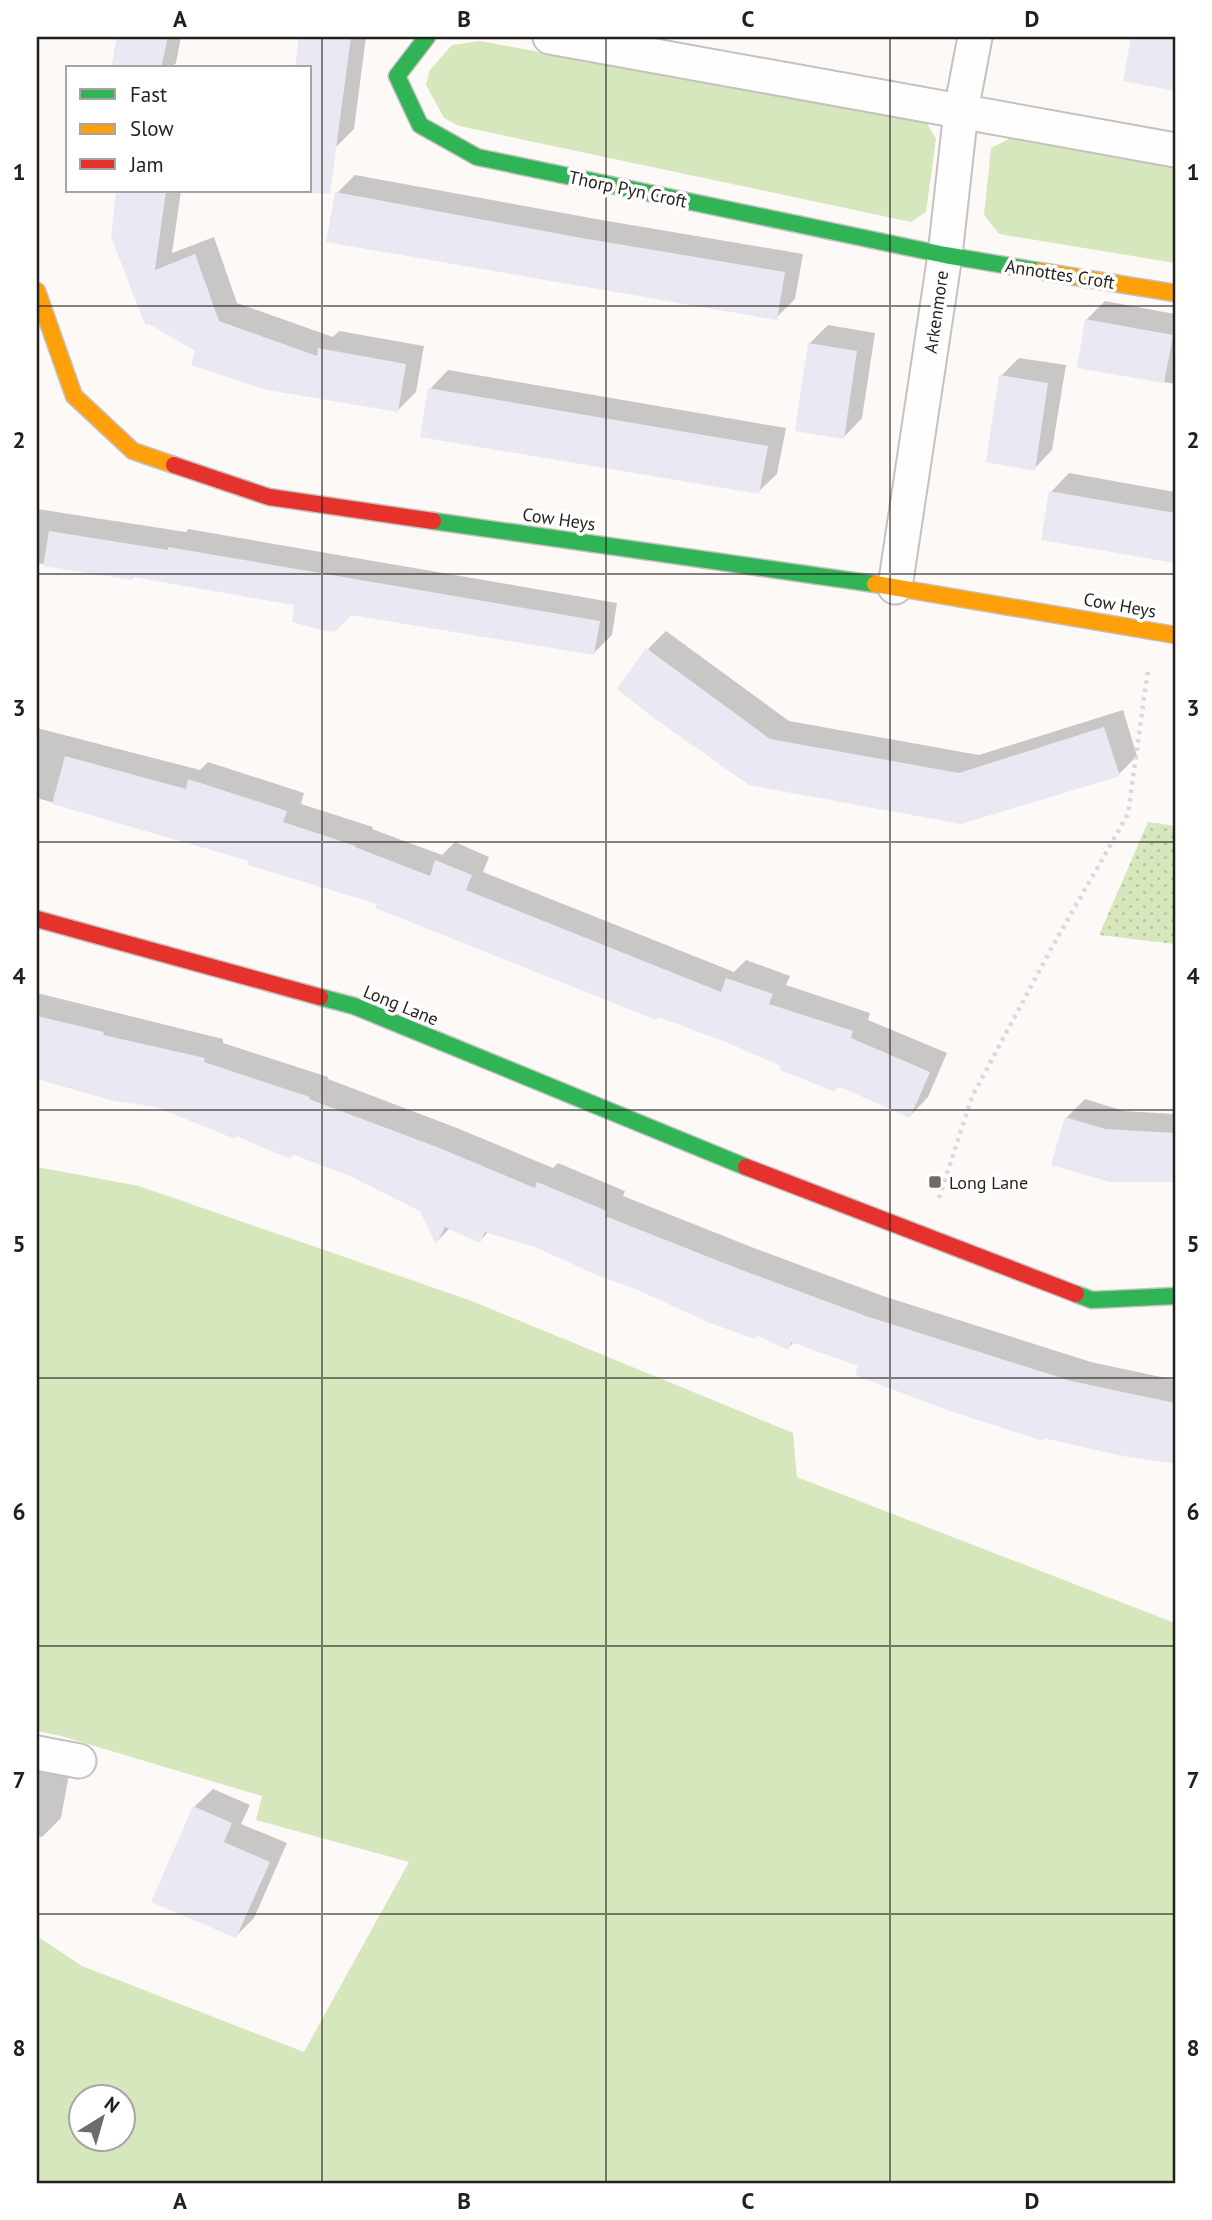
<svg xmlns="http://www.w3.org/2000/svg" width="1212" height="2220" font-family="'PT Sans',sans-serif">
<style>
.grass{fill:#d6e7be;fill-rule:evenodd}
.garden{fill:url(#garden-dots)}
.shadow{fill:#0003}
.building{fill:#eae8f2}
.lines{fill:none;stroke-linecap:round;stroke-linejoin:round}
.street-casing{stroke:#c5c1bf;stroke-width:37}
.fast-casing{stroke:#c5c1bf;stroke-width:19}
.slow-casing{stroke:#c5c1bf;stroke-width:19}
.jam-casing{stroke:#c5c1bf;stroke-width:19}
.path{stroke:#dad9d8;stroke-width:4.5;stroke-dasharray:3.5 5;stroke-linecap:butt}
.street{stroke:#fffefe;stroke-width:33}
.fast{stroke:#30b455;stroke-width:16}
.slow{stroke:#ff9f0a;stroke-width:16}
.jam{stroke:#e5322d;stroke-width:16}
.grid{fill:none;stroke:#231f1c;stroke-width:2;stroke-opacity:0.55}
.poi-dot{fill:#6f6b69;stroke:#fff;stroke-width:2.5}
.labels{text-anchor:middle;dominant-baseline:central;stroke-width:7;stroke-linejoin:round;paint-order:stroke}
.street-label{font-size:18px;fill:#231f1c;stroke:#fff}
.poi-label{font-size:18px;fill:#231f1c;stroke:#fff;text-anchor:start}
.neatline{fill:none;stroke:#231f1c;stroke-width:2.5}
.grid-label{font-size:23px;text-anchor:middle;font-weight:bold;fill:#231f1c}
</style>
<defs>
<pattern id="garden-dots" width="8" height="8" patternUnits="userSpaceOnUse" patternTransform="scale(1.75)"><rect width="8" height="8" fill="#d6e7be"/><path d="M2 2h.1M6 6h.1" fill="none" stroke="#b7c6a3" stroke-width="1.8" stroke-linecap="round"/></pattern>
</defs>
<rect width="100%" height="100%" fill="#fcf9f7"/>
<path class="grass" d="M480 41 927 123 936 139 926 212 911 222 459 126 444 118 426 85 430 70 452 45Z
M1013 137 1175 168V263L999 234 984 215 991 148Z
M37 1167 139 1186 469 1300 793 1433 797 1477 1175 1623V2183H37V1936L82 1966 304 2052 409 1862 256 1820 262 1796 61 1736 37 1731ZM80 2098H122V2140H80Z"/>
<path class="garden" d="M1148 822 1175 826V944L1099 935Z"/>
<path class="shadow" d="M119 37H181L176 63 170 68H113Z
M301 37H366L354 129 336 147 310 143V68H297Z
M355 175 596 219 803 254 795 299 776 318 337 193Z
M118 191H181L172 253 214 237 237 303 333 337 339 331 424 346 416 392 397 411 198 351 149 322 147 324 113 237Z
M1105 301 1175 314V384L1079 367 1086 320Z
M828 325 875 333 862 418 844 437 809 344Z
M1019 358 1066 365 1052 450 1034 469 1001 376Z
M448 370 786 428 777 474 758 492 430 389Z
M1069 473 1175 492V561L1043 538 1051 492Z
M37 509 186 532 188 529 617 603 612 635 594 653 135 576 132 579 37 563Z
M666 631 789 721 979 755 1123 710 1137 756 1119 774 749 784 648 649Z
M37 728 200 770 208 762 304 793 301 804 373 827 372 829 442 855 455 842 489 857 483 872 734 972 746 960 790 976 786 985 870 1013 868 1020 947 1053 928 1097 910 1116 840 1085 835 1090 727 1041 379 903 251 860 37 798Z
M37 993 223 1039V1043L328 1077V1079L457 1128 553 1168 558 1163 625 1191 623 1196 759 1250 886 1297 1091 1362 1175 1380V1462L1122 1454 794 1342 788 1348 757 1334 754 1337 535 1245 489 1231 480 1241 450 1228 437 1241 421 1209 352 1176 294 1153 290 1157 237 1135 156 1106 114 1099 37 1077Z
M1085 1099 1124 1111 1175 1114V1181L1110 1180 1066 1118Z
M37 1744 72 1758 61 1818 42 1837 37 1836Z
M213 1789 250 1805 241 1824 287 1843 254 1918 236 1936 194 1807Z"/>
<path class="building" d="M117 37H168L161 68H111Z
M299 37H351L330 194 310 193V68H295Z
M1131 37H1175V91L1123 81Z
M116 191H166L155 270 195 254 219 321 317 356 318 348 406 364 398 412 267 390 191 365 195 351 147 323V327L144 322 111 237Z
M335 192 576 237 785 272 777 320 326 242Z
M1085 319 1173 335 1164 383 1077 368Z
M808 343 857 351 844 439 795 431Z
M999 375 1048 383 1035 471 986 462Z
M428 388 768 446 759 494 420 437Z
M1049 491 1175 513V563L1041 540Z
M49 531 168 550V547L600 621 594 655 351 615 335 632 317 629 292 622 294 605 133 577 132 580 43 566Z
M646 648 770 739 959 773 1104 727 1120 776 961 824 749 785 651 716 617 689Z
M65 756 186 789 188 779 287 811 283 822 356 846 355 847 430 876 435 860 472 875 466 890 721 992 726 978 773 994 769 1004 853 1031 851 1038 930 1072 910 1118 838 1086 835 1092 780 1070 781 1066 726 1042 658 1017 656 1020 375 908 377 904 248 865 249 861 52 804Z
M37 1016 104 1032 103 1035 205 1058 204 1062 310 1097 309 1099 437 1147 535 1188 537 1182 607 1211 605 1216 739 1269 866 1316 1071 1381 1175 1403V1464L1122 1456 1044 1438 1043 1441 947 1410 855 1375 858 1366 791 1342 788 1350 756 1335 755 1339 710 1323 638 1290 599 1276 535 1247 485 1232 480 1243 445 1227 436 1244 420 1211 352 1177 292 1154 290 1159 236 1136 235 1139 156 1107 114 1101 37 1079Z
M1065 1117 1105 1129 1175 1133V1182H1110L1051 1165Z
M193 1806 232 1823 224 1842 270 1862 236 1938 151 1902Z"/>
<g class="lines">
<defs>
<path id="street" d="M550 37 1175 150
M895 587 945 255 961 111 975 37
M37 1753 79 1761"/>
<path id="fast" d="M427 37 397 76 420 125 477 157 945 255 1039 271
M433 521 875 584
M320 997 354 1006 746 1167
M1076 1294 1092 1300 1175 1296"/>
<path id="slow" d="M1039 271 1175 293
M37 291 74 396 133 451 174 465
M875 584 1175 635"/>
<path id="jam" d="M174 465 269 497 433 521
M37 919 320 997
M746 1167 1076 1294"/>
</defs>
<use href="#street" class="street-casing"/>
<use href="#fast" class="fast-casing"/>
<use href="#slow" class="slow-casing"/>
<use href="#jam" class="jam-casing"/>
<path class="path" d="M939 1198 972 1097 1051 949 1128 814 1148 669"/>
<use href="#street" class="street"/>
<use href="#fast" class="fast"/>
<use href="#slow" class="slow"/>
<use href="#jam" class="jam"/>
</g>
<path class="grid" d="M322 37V2183M606 37V2183M890 37V2183M37 306H1175M37 574H1175M37 842H1175M37 1110H1175M37 1378H1175M37 1646H1175M37 1914H1175"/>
<rect class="poi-dot" x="928" y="1175" width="14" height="14" rx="3.5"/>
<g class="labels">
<g class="street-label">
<text transform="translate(628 189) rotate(12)">Thorp Pyn Croft</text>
<text transform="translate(1060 274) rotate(9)">Annottes Croft</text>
<text transform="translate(936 312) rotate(-82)">Arkenmore</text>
<text transform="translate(559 519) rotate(8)">Cow Heys</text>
<text transform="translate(1120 605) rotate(10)">Cow Heys</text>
<text transform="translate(401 1005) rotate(22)">Long Lane</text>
</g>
<g class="poi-label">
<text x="949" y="1182">Long Lane</text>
</g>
</g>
<rect width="1212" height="2220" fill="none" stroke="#ffffff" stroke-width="77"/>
<rect x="66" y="66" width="245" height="126" fill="#ffffff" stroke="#a7a5a4" stroke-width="2"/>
<rect x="80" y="89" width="35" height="10" fill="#30b455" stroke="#a7a5a4" stroke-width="2"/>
<text x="130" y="102" font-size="21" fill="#231f1c">Fast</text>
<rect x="80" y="124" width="35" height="10" fill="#ff9f0a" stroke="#a7a5a4" stroke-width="2"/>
<text x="130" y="136" font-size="21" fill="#231f1c">Slow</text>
<rect x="80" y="159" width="35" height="10" fill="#e5322d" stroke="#a7a5a4" stroke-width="2"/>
<text x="130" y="172" font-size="21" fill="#231f1c">Jam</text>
<g transform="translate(102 2118) rotate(37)"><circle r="33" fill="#ffffff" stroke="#a7a5a4" stroke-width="2"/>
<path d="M0-5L12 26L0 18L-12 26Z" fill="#6f6b69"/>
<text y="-10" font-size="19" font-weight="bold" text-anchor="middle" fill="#231f1c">N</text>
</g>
<rect x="38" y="38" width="1136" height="2144" class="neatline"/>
<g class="grid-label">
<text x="180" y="27">A</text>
<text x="464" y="27">B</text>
<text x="748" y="27">C</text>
<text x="1032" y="27">D</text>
<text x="19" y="180">1</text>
<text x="1193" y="180">1</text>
<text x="19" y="448">2</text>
<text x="1193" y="448">2</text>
<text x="19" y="716">3</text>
<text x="1193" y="716">3</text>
<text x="19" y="984">4</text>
<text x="1193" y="984">4</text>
<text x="19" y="1252">5</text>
<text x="1193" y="1252">5</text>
<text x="19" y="1520">6</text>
<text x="1193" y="1520">6</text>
<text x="19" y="1788">7</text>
<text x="1193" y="1788">7</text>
<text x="19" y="2056">8</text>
<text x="1193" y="2056">8</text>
<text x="180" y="2209">A</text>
<text x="464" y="2209">B</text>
<text x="748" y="2209">C</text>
<text x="1032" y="2209">D</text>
</g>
</svg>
